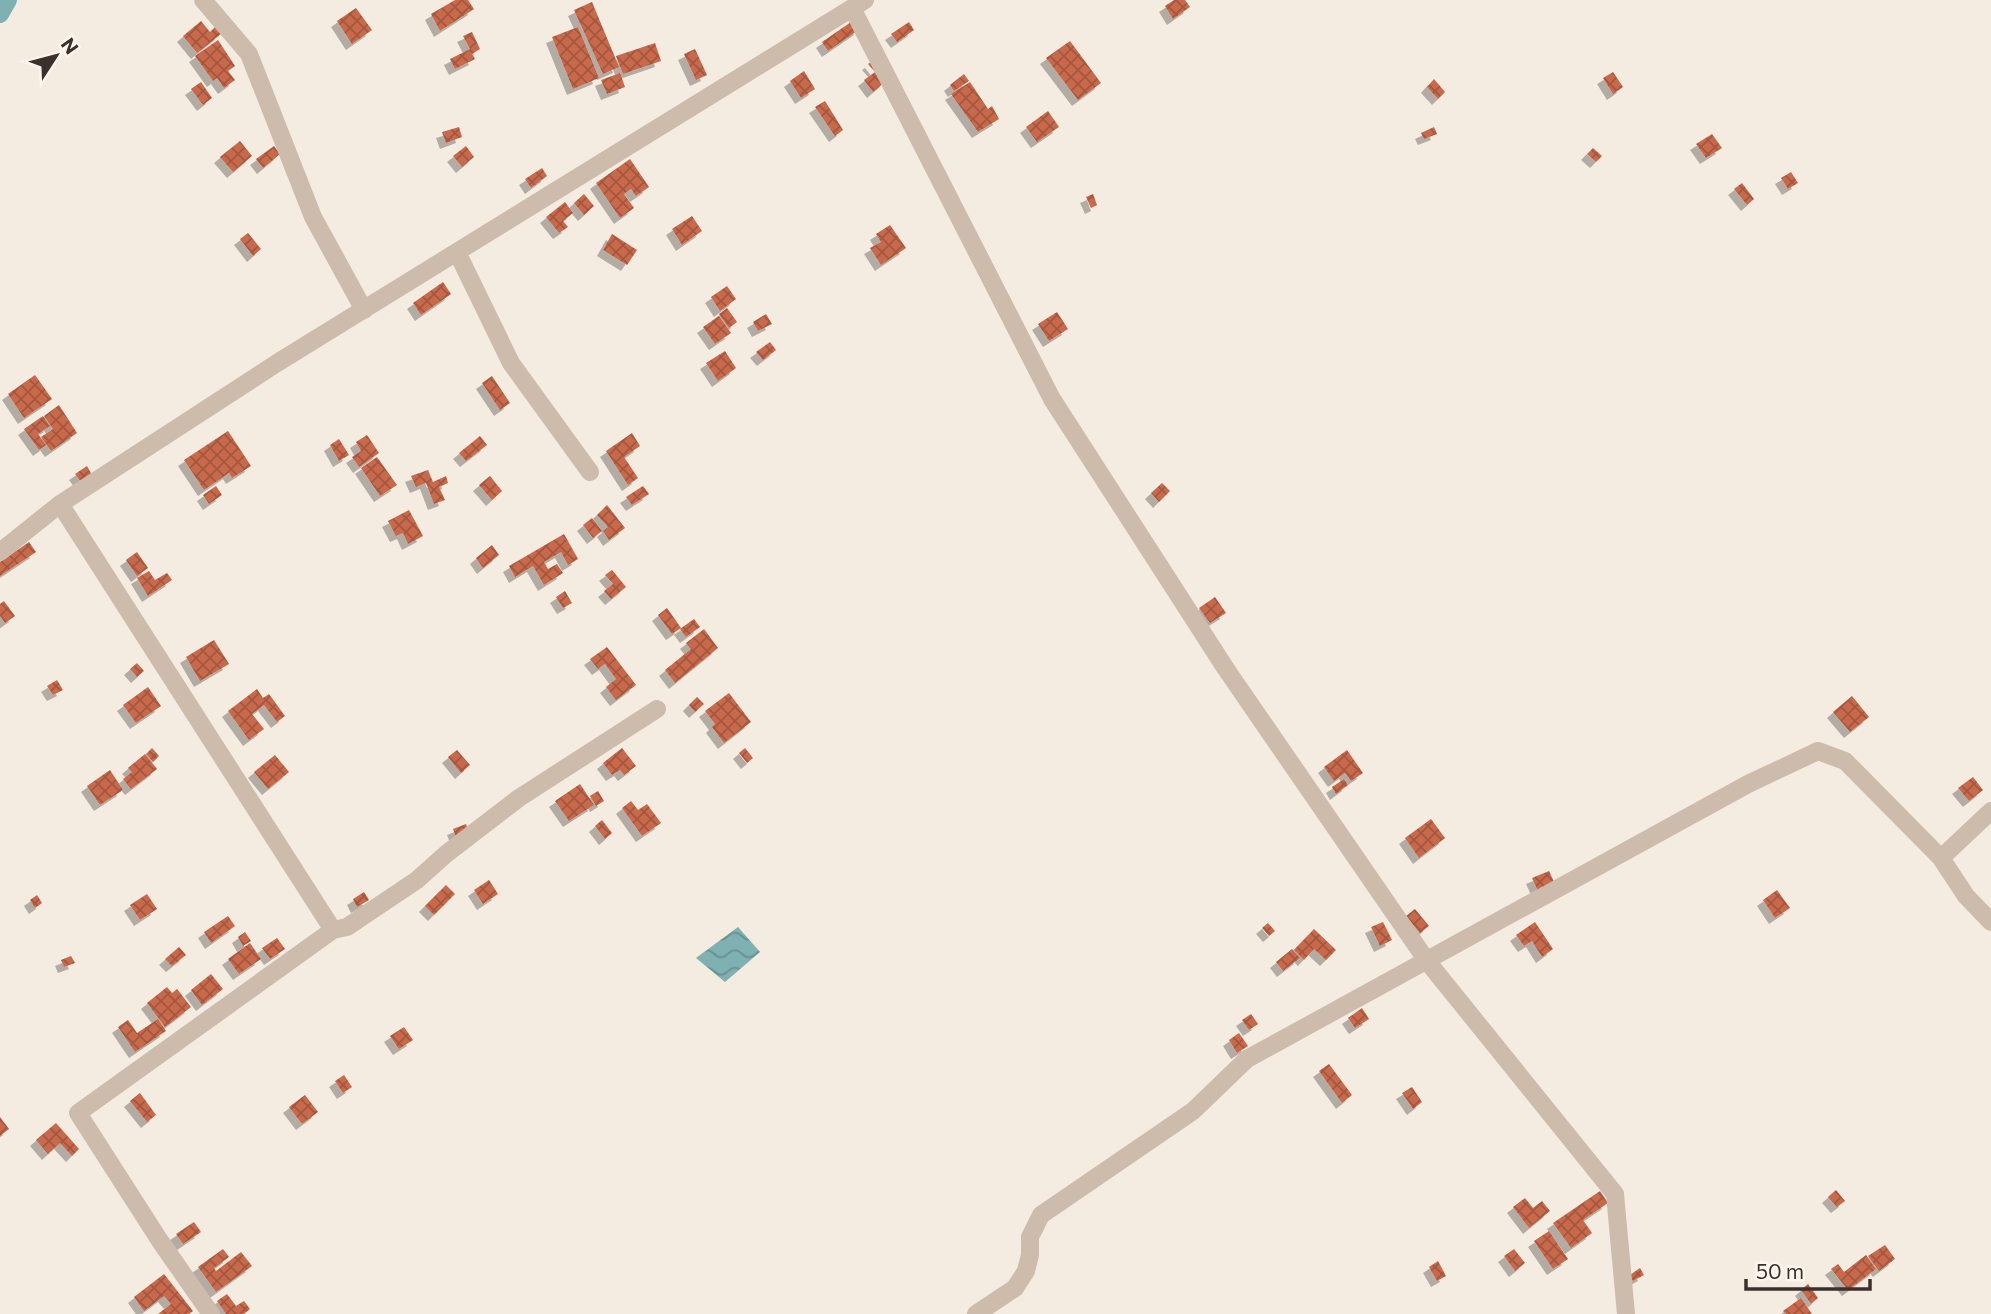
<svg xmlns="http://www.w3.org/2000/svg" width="1991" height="1314" font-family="Commissioner,sans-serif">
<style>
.water{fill:url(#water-waves)}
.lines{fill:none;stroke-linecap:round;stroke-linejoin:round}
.canal{stroke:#7fb0b2;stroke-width:18}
.building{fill:url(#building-cross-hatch);filter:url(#shadow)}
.street{stroke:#cdbbac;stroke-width:18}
</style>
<defs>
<pattern id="water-waves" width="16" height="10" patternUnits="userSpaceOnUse" patternTransform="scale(1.75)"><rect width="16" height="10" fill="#7fb0b2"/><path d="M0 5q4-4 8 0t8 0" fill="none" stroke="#699091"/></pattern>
<pattern id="building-cross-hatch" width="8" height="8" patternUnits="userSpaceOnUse" patternTransform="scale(1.75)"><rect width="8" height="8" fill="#c8694b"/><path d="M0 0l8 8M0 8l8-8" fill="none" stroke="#a4573f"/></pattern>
<filter id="shadow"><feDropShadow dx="-6" dy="6" stdDeviation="0" flood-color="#0004"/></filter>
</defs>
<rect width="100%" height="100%" fill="#f4ebe1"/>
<path class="water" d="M738 927 760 952 725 982 696 958Z"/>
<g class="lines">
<path class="canal" d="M0 14 8 0"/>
</g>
<path class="building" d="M455 0H468L474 9 440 31 431 14Z
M1174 0H1185L1190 7 1173 19 1165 6Z
M592 2 619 67 603 74 574 10Z
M356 8 372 30 352 44 337 21Z
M854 20 860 29 828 51 822 42Z
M201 21 210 32 215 27 221 34 197 53 183 36Z
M909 22 914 30 897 42 891 34Z
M578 27 599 78 573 89 552 37Z
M472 32 480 49 472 54 475 59 455 69 450 59 470 49 463 36Z
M218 40 235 66 228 71 235 80 224 88 217 78 213 81 195 56Z
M1070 41 1101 83 1078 100 1046 58Z
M655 43 661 61 623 74 616 56Z
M695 49 707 75 696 80 684 54Z
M871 62 886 81 873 92 864 80 875 72 868 64Z
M804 71 815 89 801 98 790 81Z
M1613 72 1623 87 1613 94 1603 78Z
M620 73 625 87 607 94 601 80Z
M964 74 969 81 954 91 950 85Z
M1434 79 1445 92 1438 99 1427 87Z
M201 82 212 98 203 105 191 89Z
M970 82 988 109 992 106 999 119 978 132 951 94Z
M825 101 843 130 835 136 815 107Z
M1048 111 1059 127 1037 142 1026 127Z
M459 127 462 137 446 143 442 132Z
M1434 127 1437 134 1424 139 1421 133Z
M1712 134 1722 148 1706 158 1696 144Z
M240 141 252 156 233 172 220 157Z
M274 146 280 154 263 168 256 159Z
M466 146 474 157 462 167 453 156Z
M1593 148 1602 156 1596 162 1587 154Z
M630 159 649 187 636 196 631 189 624 194 634 208 620 218 596 183Z
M542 168 547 176 531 188 525 179Z
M1791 172 1798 183 1788 189 1781 178Z
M1742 183 1754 199 1747 205 1734 189Z
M584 194 594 206 584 215 574 203Z
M1093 194 1097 205 1091 208 1086 197Z
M565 202 573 213 563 221 568 227 559 233 546 217Z
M692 216 702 231 682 245 672 229Z
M890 225 906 248 881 265 870 248 881 242 876 234Z
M248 233 261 249 253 256 240 239Z
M612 234 637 250 627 265 603 250Z
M443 282 451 294 421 315 413 303Z
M727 286 736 299 720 311 711 297Z
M727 308 737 322 729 328 719 314Z
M1057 312 1068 329 1049 341 1038 324Z
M766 314 772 324 758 331 753 322Z
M719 316 731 333 715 344 703 327Z
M770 342 776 350 763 360 756 352Z
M725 351 736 368 718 381 706 363Z
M35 375 52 399 24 418 8 394Z
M492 376 510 403 500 410 482 383Z
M59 405 77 433 51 451 41 437 53 429 44 416Z
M43 416 50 426 38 434 46 445 39 450 24 429Z
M228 431 251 466 232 478 229 473 204 490 184 460Z
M632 433 640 446 624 457 638 478 628 485 606 451Z
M367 435 379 453 359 467 352 457 361 451 356 442Z
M480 436 487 445 466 461 459 453Z
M339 439 349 455 339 461 330 445Z
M377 457 397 485 380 496 361 468Z
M87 466 92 475 81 482 75 474Z
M428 470 433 482 446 476 448 483 439 487 445 500 434 504 426 483 416 487 411 476Z
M490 476 502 491 492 500 479 485Z
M1162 483 1170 491 1159 502 1151 493Z
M216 486 222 495 209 504 203 495Z
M643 486 649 494 632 505 626 497Z
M607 505 625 528 609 540 603 531 608 527 597 515Z
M409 510 423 536 408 544 403 533 396 536 388 521Z
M592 518 602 531 593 538 583 525Z
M564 534 578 559 568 565 561 552 544 562 548 569 557 564 563 573 544 585 533 566 515 577 509 566Z
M29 542 36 552 0 576V562Z
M492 545 499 555 483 568 476 558Z
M137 552 148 568 137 576 126 560Z
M612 570 626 587 611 599 604 591 613 584 605 575Z
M149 571 155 580 167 573 172 580 148 596 137 578Z
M565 591 572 603 563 608 556 597Z
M1215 597 1226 613 1210 623 1199 608Z
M4 601 15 616 5 623 0 616V604Z
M667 608 681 628 672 634 658 615Z
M694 619 700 627 686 637 680 629Z
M704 629 718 648 675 683 665 670 691 649 686 643Z
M214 640 229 664 200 681 186 657Z
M607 647 636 685 616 700 606 687 616 679 605 664 598 669 590 659Z
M137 663 144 671 137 677 130 669Z
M57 680 63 690 53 695 47 686Z
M148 687 161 706 136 723 123 705Z
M257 689 263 698 269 694 285 716 277 722 264 705 252 714 264 729 249 740 228 711Z
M729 693 751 722 724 743 712 727 715 724 705 711Z
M1852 696 1869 717 1850 732 1833 712Z
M697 697 704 704 695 712 689 705Z
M152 748 159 756 153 762 146 754Z
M622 748 636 766 624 775 620 770 612 775 603 763Z
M745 748 753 758 747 763 739 753Z
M457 750 470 765 461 773 448 757Z
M1347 750 1363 773 1351 781 1345 773 1334 781 1324 767Z
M145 754 157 769 131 789 123 779 132 772 128 768Z
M275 755 289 772 268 789 254 772Z
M110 770 123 790 100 805 87 786Z
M1973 777 1983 790 1969 801 1958 788Z
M1344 779 1348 785 1336 794 1332 787Z
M580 784 594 805 569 821 555 801Z
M598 791 604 801 596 806 590 796Z
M631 801 638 810 647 804 661 823 642 836 622 808Z
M1431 819 1445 838 1419 858 1405 838Z
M602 820 612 833 605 839 595 826Z
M466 824 470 834 457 839 453 829Z
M1549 871 1555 884 1538 891 1532 878Z
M489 880 498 894 483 904 474 890Z
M446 885 455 894 434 915 425 906Z
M1777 890 1790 908 1775 918 1763 900Z
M364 892 369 900 357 907 353 899Z
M147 894 157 909 140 920 130 905Z
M37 895 42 903 35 908 30 900Z
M1415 909 1429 926 1420 933 1406 916Z
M228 916 235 926 211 943 204 932Z
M1383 922 1392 940 1380 946 1371 927Z
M1535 922 1553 949 1542 957 1532 941 1524 946 1516 935Z
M1268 923 1275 931 1269 936 1262 928Z
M1314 929 1336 950 1326 960 1314 949 1304 960 1294 950Z
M245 932 251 941 243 946 238 937Z
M277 938 285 949 270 959 262 948Z
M250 943 261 959 239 974 228 959Z
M179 947 186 955 172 966 165 959Z
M1292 949 1300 958 1283 971 1276 962Z
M71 956 75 963 64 967 61 960Z
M211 974 223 989 202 1005 191 990Z
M167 987 172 993 177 989 191 1007 165 1027 147 1003Z
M1362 1008 1369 1019 1355 1028 1348 1018Z
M1251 1014 1258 1024 1249 1030 1242 1020Z
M158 1019 166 1031 135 1052 118 1027 128 1020 137 1033Z
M404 1027 413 1040 399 1049 390 1036Z
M1239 1033 1248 1046 1237 1053 1229 1040Z
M1329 1064 1352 1095 1342 1103 1319 1071Z
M344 1075 352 1087 343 1093 335 1081Z
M1412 1087 1422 1102 1413 1109 1402 1093Z
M140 1093 156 1115 147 1122 130 1101Z
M305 1095 318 1112 302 1124 289 1107Z
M0 1117 9 1129 0 1136Z
M56 1123 79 1149 72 1156 60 1143 48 1154 36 1140Z
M1836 1190 1845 1201 1837 1207 1828 1197Z
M1600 1191 1608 1203 1583 1220 1592 1233 1571 1248 1553 1223Z
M1525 1198 1533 1208 1542 1201 1550 1211 1529 1228 1513 1207Z
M194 1222 201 1232 183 1244 176 1234Z
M1549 1231 1568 1259 1553 1269 1534 1241Z
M1885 1245 1895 1259 1879 1271 1868 1256Z
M223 1249 229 1257 214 1268 216 1271 241 1252 252 1266 216 1292 198 1267Z
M1514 1249 1525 1263 1515 1271 1504 1256Z
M1866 1255 1876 1269 1848 1290 1831 1269 1838 1264 1844 1272Z
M1438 1261 1446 1276 1437 1281 1429 1267Z
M1640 1268 1644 1275 1633 1281 1630 1275Z
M164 1274 193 1311 189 1314H158L171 1304 164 1296 144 1311 134 1297Z
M1808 1284 1818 1298 1811 1304 1801 1290Z
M227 1294 236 1306 244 1301 250 1309 244 1314H226L217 1301Z
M1801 1298 1812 1314H1786L1783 1311Z"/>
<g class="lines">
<path class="street" d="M203 0 249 54 313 217 364 310
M852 8 1052 399 1226 669 1427 961 1615 1194 1626 1314
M457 252 511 363 590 472
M60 504 333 930
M0 552 60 504 277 363 865 0
M1941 858 1991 811
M211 1314 160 1241 78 1113 333 930 347 927 417 880 446 854 519 798 657 709
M976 1314 1015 1288 1026 1271 1030 1255V1237L1041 1215 1193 1111 1247 1059 1748 784 1818 751 1845 761 1941 858 1966 896 1991 922"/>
</g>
<g transform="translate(56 56) rotate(54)" stroke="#fbf5ee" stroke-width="5" paint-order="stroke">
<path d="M0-5L12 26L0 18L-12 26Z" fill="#3b302b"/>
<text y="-10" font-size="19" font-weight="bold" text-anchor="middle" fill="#3b302b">N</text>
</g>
<path d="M1746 1279v10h124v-10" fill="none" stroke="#3b302b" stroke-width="3.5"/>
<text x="1756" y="1279" font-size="21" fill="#3b302b" stroke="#fbf5ee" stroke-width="5" paint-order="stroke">50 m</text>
</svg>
